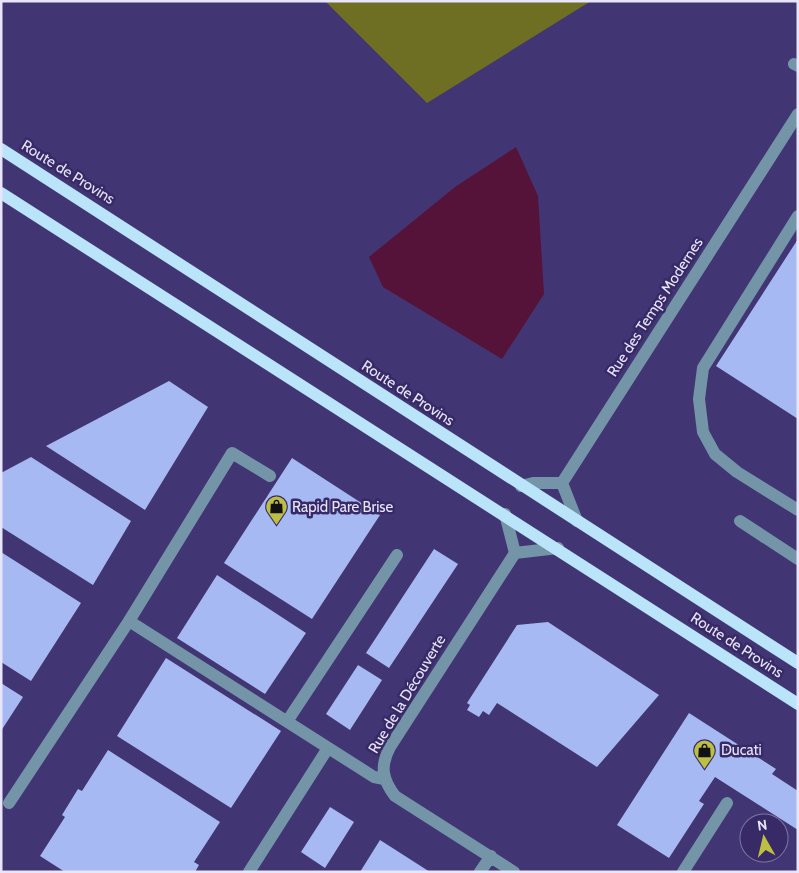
<svg xmlns="http://www.w3.org/2000/svg" width="799" height="873" font-family="Cabin,sans-serif">
<style>
.green{fill:#6e6f22}
.water{fill:#561339}
.building{fill:#a6b9f3}
.lines{fill:none;stroke-linecap:round;stroke-linejoin:round}
.minor{stroke:#7395a7;stroke-width:12}
.major{stroke:#bae4f9;stroke-width:12}
.labels{text-anchor:middle;dominant-baseline:central;stroke-width:5;stroke-linejoin:round;paint-order:stroke}
.street-label{font-size:15px;fill:#e8e6fd;stroke:#382a67}
.poi-label{font-size:15px;fill:#e8e6fd;stroke:#382a67;text-anchor:start}
</style>
<rect width="100%" height="100%" fill="#423573"/>
<path class="green" d="M325 1H591L427 103Z"/>
<path class="water" d="M516 147 538 196 544 294 502 359 383 287 369 257 455 187Z"/>
<path class="building" d="M798 239V419L716 366Z
M169 381 208 407 145 510 46 446Z
M31 457 131 521 93 585 1 527V473Z
M292 458 380 515 312 619 224 563Z
M434 549 458 564 389 668 366 653Z
M1 552 81 603 31 681 1 662Z
M217 575 306 633 265 694 177 638Z
M548 622 659 695 597 767 497 703 489 715 483 711 479 717 467 710 470 705 467 703 517 625Z
M166 658 281 731 231 808 117 736Z
M358 665 382 680 350 730 326 714Z
M1 683 23 697 1 731Z
M689 713 776 769 772 774 798 791V830L715 777 699 801 704 804 669 858 617 825Z
M108 750 220 822 194 862 199 865 195 872H65L40 856 65 817 62 815 78 789 82 791Z
M330 807 354 822 325 868 301 852Z
M380 840 430 872H360Z"/>
<g class="lines">
<path class="minor" d="M794 64 798 66
M798 216 703 368 699 399 703 432 715 454 737 472 798 510
M562 483 798 114
M562 483 577 521
M521 486 533 483H562
M505 514 515 553
M740 521 798 559
M129 621 232 453 270 476
M288 720 397 555
M9 803 129 621 374 777 384 779
M249 872 328 748
M480 872 491 856
M514 872 395 796C382 779 380 766 390 747L515 553 558 548
M683 872 727 803"/>
<path class="major" d="M1 149 798 663
M1 193 798 704"/>
</g>
<defs>
<symbol id="shop-pin" viewBox="-11 -11 22 30"><path d="M0 17L-7.5 6A9.5 9.5 0 1 1 7.5 6Z" fill="#bdbf43" stroke="#382a67"/><path d="M-5-2.5h2.3a2.7 3.5 0 0 1 5.4 0H5L5.5 6h-11ZM-1.5-2.5h3a1.5 2.3 0 0 0-3 0Z" fill="#111"/></symbol>
</defs>
<g fill-rule="evenodd">
<use href="#shop-pin" x="264" y="494" width="25" height="34"/>
<use href="#shop-pin" x="692" y="738" width="25" height="34"/>
</g>
<g class="labels">
<g class="street-label">
<text transform="translate(68 172) rotate(32)">Route de Provins</text>
<text transform="translate(655 307) rotate(-57)">Rue des Temps Modernes</text>
<text transform="translate(408 393) rotate(33)">Route de Provins</text>
<text transform="translate(737 645) rotate(33)">Route de Provins</text>
<text transform="translate(407 694) rotate(-59)">Rue de la Découverte</text>
</g>
<g class="poi-label">
<text x="292" y="507">Rapid Pare Brise</text>
<text x="721" y="750">Ducati</text>
</g>
</g>
<rect width="799" height="873" fill="none" stroke="#e8e6fd" stroke-width="5"/>
<g transform="translate(764 838) rotate(352)"><circle r="24" fill="#382a67" stroke="#7e75a3"/>
<path d="M0-4L9 19L0 12L-9 19Z" fill="#bdbf43"/>
<text y="-8" font-size="14" font-weight="bold" text-anchor="middle" fill="#e8e6fd">N</text>
</g>
</svg>
